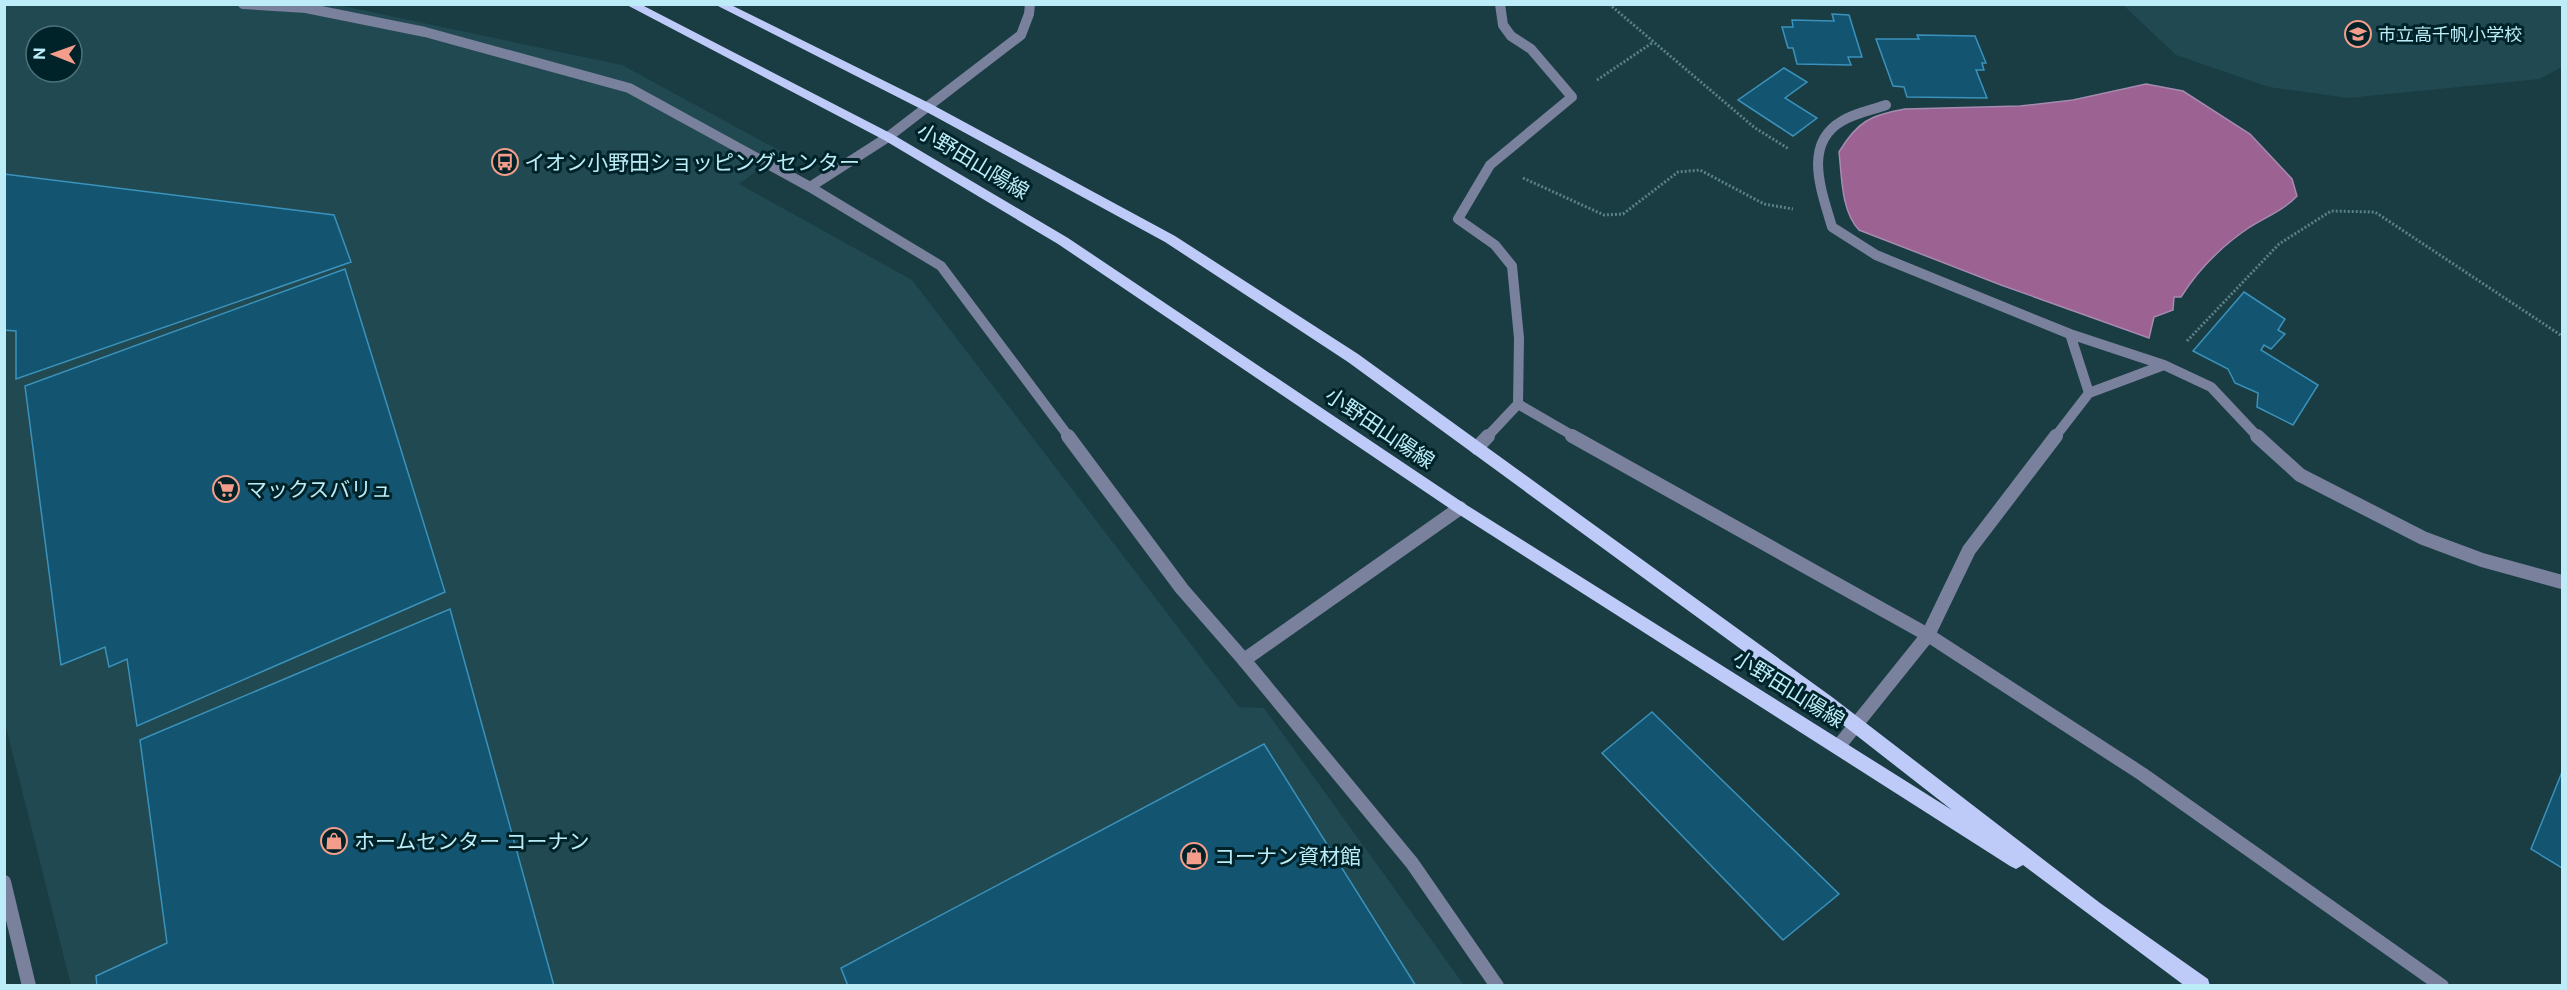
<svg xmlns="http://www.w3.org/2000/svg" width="2567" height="990" font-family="'Public Sans','Noto Sans JP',sans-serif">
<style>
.built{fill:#214951;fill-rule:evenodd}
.water{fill:#9b6292;stroke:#a58bb0;stroke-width:1.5}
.building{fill:#135471;stroke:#3a92bc;stroke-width:1.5}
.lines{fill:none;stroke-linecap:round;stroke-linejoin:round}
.path{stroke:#598189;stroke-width:3;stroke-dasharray:2 2;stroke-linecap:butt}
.lane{stroke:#79819d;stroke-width:14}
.street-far1{stroke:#79819d;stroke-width:10}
.street{stroke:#79819d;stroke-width:14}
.primary{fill:#becbf9;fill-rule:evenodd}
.labels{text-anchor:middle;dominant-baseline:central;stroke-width:6;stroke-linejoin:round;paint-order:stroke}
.far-poi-label{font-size:18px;fill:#bbecf7;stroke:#002329;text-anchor:start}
.street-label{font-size:21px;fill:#bbecf7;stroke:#002329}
.poi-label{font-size:21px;fill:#bbecf7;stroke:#002329;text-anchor:start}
</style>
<rect width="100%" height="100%" fill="#1a3c43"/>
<path class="built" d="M4 5H338L622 65 782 152 739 184 912 280 1239 707 1264 708 1464 985H71L5 723ZM36 36H72V72H36Z
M2123 5H2562V67L2540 79 2348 98 2269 87 2176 55Z"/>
<path class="water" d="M2146 84 2183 91 2250 134 2292 179 2297 196C2284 210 2266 217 2250 227 2223 245 2198 270 2181 297H2174L2173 310 2154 317 2149 338 2001 285 1859 230C1841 211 1842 177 1839 152 1857 122 1870 115 1905 109L2020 106 2073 100Z"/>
<path class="building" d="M1832 14 1849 15 1862 57H1848L1851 65 1797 64 1793 48H1788L1782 27H1793L1792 20 1834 21Z
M1917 35 1975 36 1986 63H1982L1984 70H1976L1987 98 1907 97 1904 87 1893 86 1876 39H1919Z
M1784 68 1807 82 1785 98 1817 118 1793 136 1738 100Z
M4 174 334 215 351 262 16 379V331L4 330Z
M345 269 445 592 137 726 127 659 109 667 105 647 61 665 25 386Z
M2244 292 2285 319 2278 330 2285 334 2271 349 2264 345 2261 350 2318 385 2293 425 2257 407 2258 393 2235 383 2228 369 2193 351Z
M450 609 554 986H97L96 976 167 943 140 740Z
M1652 712 1839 894 1783 940 1602 753Z
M1264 744 1416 986H848L841 968Z
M2562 772V868L2531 849Z"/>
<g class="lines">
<path class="path" d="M1609 4 1755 128 1789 149
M1597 80 1652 43
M1523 178 1604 215 1623 214 1678 172 1700 170 1764 204 1793 209
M2187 341 2279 244 2331 211 2375 212 2562 336"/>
<path class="lane" d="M1244 660 1460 508"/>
<path class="street-far1" d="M243 4 306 8 425 32 629 88 810 187 941 266 1069 437
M1886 105C1872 110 1855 113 1842 121 1802 144 1822 192 1832 227L1876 255 2070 334 2164 365 2211 387 2258 437
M810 187 888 137 1021 35 1029 14 1030 4
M2089 393 2164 365
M1518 404 1575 437
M1487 437 1518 404 1519 338 1512 266 1495 245 1458 219 1490 165 1572 97 1531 49 1511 36 1503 25 1500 4
M2055 437 2089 393 2070 334"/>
<path class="street" d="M1068 436 1182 589 1244 660 1412 863 1497 986
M1572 436 1928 635 2142 774 2442 986
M2257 436 2300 475 2423 538 2482 560 2562 582
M1477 448 1488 436
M1838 747 1928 635 1969 550 2056 436
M4 882 29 986"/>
<path class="primary" d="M625 4H640L892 134 1068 238 1465 504 1952 810 1820 707 1348 362 1165 242 923 110 714 4H729L931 104 1175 236 1358 354 1832 697 2100 903 2208 979 2210 986H2185L2023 865 2016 869 2010 866 1455 512 1058 244 884 140Z"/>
</g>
<defs>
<symbol id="school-ring" viewBox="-11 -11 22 22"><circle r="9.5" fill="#002329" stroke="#f49d8b" stroke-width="1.5"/><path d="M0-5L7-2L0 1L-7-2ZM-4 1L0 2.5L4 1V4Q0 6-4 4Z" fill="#f49d8b"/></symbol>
<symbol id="bus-ring" viewBox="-11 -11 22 22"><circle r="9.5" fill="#002329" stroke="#f49d8b" stroke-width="1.5"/><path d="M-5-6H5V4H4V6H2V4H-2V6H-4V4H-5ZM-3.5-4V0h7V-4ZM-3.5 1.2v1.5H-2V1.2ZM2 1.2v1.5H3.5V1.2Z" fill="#f49d8b"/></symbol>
<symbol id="supermarket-ring" viewBox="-11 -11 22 22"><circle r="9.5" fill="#002329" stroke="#f49d8b" stroke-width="1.5"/><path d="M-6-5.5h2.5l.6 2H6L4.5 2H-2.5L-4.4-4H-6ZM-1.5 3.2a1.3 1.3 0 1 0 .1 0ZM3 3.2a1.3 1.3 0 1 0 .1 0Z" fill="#f49d8b"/></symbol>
<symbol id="shop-ring" viewBox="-11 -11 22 22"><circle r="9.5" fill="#002329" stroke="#f49d8b" stroke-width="1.5"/><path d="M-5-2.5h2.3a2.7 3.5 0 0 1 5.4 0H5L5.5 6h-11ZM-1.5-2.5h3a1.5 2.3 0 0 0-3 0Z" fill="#f49d8b"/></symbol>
</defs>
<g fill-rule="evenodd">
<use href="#school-ring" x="2343" y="19" width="30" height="30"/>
<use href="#bus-ring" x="490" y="147" width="30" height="30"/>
<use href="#supermarket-ring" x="211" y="474" width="30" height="30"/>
<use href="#shop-ring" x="319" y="826" width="30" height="30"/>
<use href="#shop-ring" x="1179" y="841" width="30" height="30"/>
</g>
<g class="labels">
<g class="far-poi-label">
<text x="2378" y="34">市立高千帆小学校</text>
</g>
<g class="street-label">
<text transform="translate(973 161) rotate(31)">小野田山陽線</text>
<text transform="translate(1380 428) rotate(34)">小野田山陽線</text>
<text transform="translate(1789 689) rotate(32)">小野田山陽線</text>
</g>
<g class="poi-label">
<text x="524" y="162">イオン小野田ショッピングセンター</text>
<text x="246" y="489">マックスバリュ</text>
<text x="354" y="841">ホームセンター コーナン</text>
<text x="1214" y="856">コーナン資材館</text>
</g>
</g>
<rect width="2567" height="990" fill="none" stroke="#bbecf7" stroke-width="12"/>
<g transform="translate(54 54) rotate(271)"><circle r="28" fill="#002329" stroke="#4b737b" stroke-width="1.5"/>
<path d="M0-4.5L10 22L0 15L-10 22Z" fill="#f49d8b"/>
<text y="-9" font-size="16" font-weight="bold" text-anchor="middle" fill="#bbecf7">N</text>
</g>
</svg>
